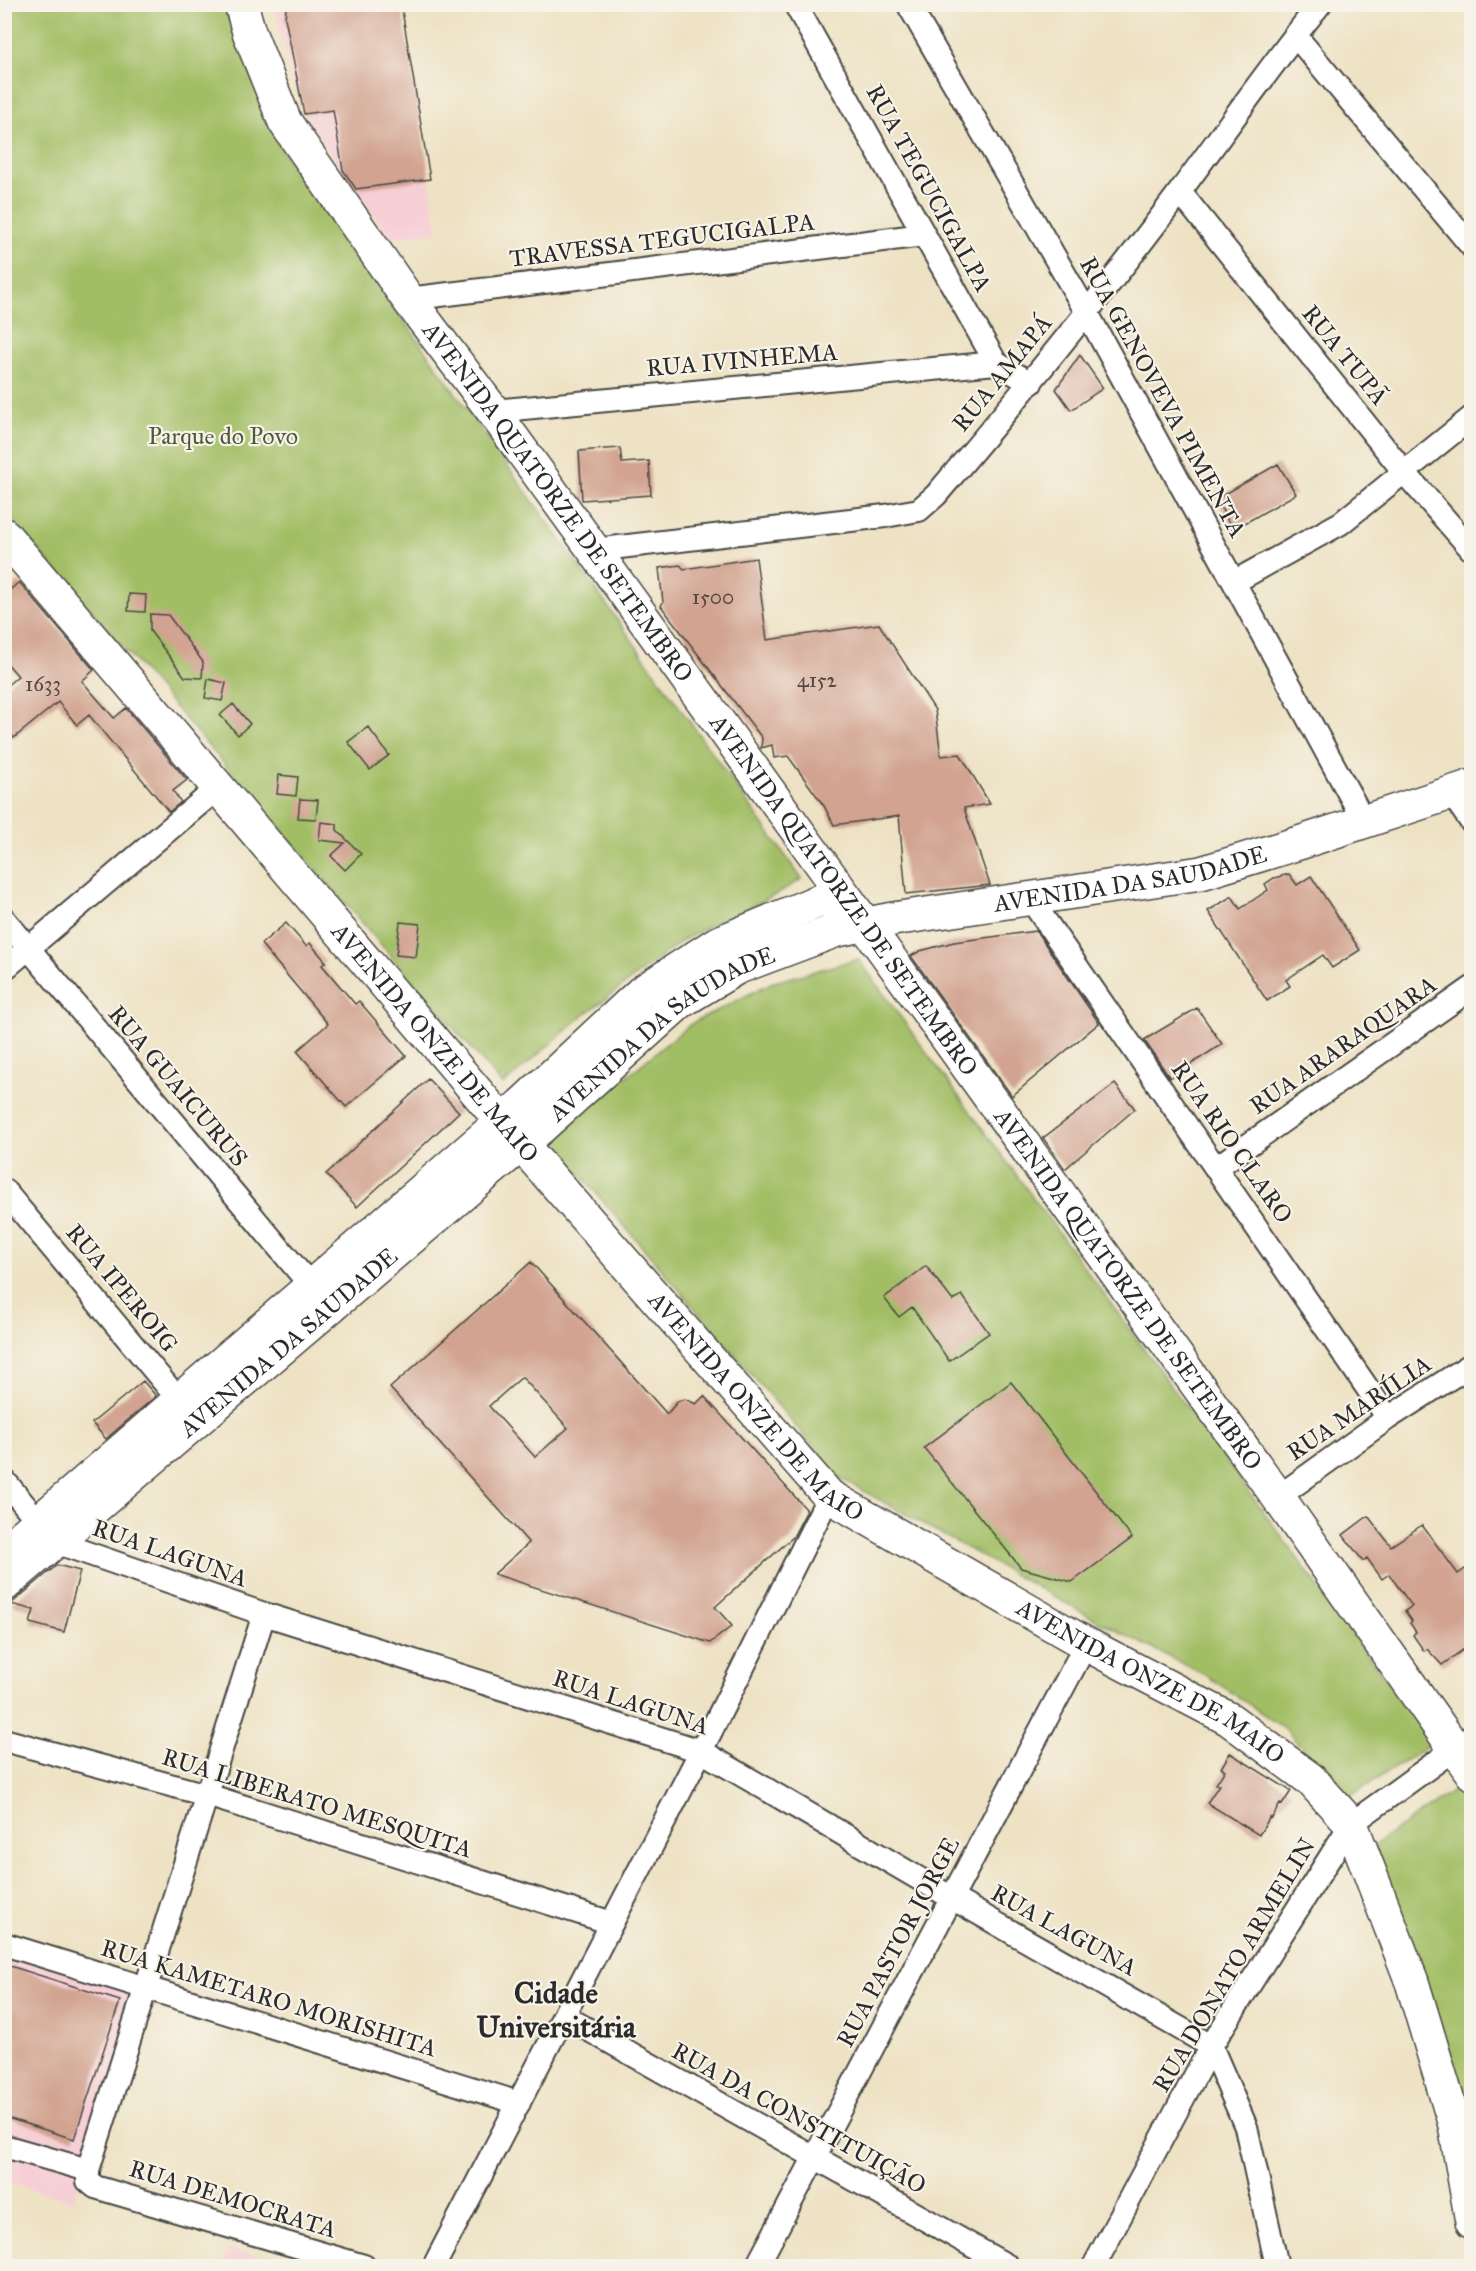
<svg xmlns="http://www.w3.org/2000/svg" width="1476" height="2271" font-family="'IM FELL Great Primer',serif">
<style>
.built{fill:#f6cfd6}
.green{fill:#a2be65;stroke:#667448;stroke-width:1.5}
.building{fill:#d1a390;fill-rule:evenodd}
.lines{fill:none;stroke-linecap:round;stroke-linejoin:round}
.street-casing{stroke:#484642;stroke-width:26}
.secondary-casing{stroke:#484642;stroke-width:36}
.street{stroke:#fff;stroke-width:22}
.secondary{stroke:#fff;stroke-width:33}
.labels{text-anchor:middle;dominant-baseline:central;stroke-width:4.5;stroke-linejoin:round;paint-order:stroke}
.number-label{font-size:21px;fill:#544944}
.street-label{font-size:24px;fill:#2b2b2b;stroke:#f7f3e8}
.park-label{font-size:24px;fill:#4f573c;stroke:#f7f3e8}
.district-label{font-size:30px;font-weight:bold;fill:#2b2b2b;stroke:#f7f3e8}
</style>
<rect width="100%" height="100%" fill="#f7f3e8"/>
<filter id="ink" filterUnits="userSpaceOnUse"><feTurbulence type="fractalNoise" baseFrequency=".0167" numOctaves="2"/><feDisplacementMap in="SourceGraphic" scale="12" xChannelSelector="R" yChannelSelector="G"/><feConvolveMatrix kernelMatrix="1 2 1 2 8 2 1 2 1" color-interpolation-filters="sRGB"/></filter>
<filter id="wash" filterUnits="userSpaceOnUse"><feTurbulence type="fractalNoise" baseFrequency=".008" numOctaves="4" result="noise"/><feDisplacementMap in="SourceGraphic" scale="24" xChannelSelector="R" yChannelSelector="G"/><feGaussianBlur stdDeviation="1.35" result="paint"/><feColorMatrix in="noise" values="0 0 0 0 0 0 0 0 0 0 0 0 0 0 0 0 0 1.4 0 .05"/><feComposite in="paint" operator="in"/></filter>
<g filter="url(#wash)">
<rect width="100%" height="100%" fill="#eee2c4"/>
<path class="built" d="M281 4 401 5 438 233 389 237 304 114 282 40 276 9Z
M4 1953 138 1992 73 2201 5 2181Z
M230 2249 288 2266H221Z"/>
<path class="green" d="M5 5H224L278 144 802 879 777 894 686 938 579 1019 503 1085 41 553 5 514Z
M858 959 1433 1743 1347 1798 1285 1729 1207 1676 1100 1622 840 1478 550 1139 691 1024 771 983Z
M1456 1789 1471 1810V2130L1374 1845Z"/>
<g id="blocks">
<path class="building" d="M291 4H401L430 179 356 189 343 170 333 110 304 114 285 18 286 8Z
M1080 355 1103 388 1071 410 1056 389Z
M620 448 622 463 649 461 651 495 582 500 579 451Z
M1278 464 1296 494 1233 530 1216 499Z
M756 558 767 640 879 624 935 710 941 756 960 754 990 804 964 808 990 885 906 894 899 816 834 825 824 806 788 756 774 758 772 745 761 748 762 738 661 606 663 602 659 568 680 565 684 569Z
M19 582 94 670 82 681 114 718 126 708 187 780 173 791 181 802 169 812 89 715 77 725 58 702 14 738 4 726V688L18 676 4 660V595Z
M129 594 146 595 145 612 128 611Z
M150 614 168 615 203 662 202 678 185 677 150 631Z
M208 679 226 683 222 701 205 698Z
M233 704 250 724 238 735 220 715Z
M368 727 389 755 370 770 348 742Z
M279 775 298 777 296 796 277 794Z
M300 799 318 800 316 819 298 818Z
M321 822 337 824V830L361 854 345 870 331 856 345 843 319 840Z
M1289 874 1297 885 1311 876 1360 950 1332 968 1323 955 1286 980 1290 986 1267 1001 1208 911 1232 896 1240 909 1268 890 1265 884 1274 878Z
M400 922 420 924 416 957 396 955Z
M286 923 306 946 310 943 326 962 322 965 355 1004 359 1001 406 1056 346 1107 297 1051 328 1024 261 944Z
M1036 931 1099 1023 1012 1096 911 956 920 951 954 942Z
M1197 1008 1222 1044 1170 1078 1144 1040Z
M428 1079 459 1112 357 1207 326 1174Z
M1115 1084 1135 1109 1065 1169 1043 1138Z
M531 1262 667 1414 678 1401 685 1399 696 1404 704 1396 807 1510 793 1537 715 1607 732 1626 710 1643 494 1574 529 1543 390 1388ZM522 1377 568 1428 535 1457 489 1406Z
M926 1266 953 1301 962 1295 989 1333 949 1361 912 1307 899 1317 884 1298Z
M143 1381 156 1396 106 1439 92 1423Z
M1011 1382 1132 1538 1072 1582 1021 1568 924 1448Z
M1368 1516 1391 1546 1422 1525 1458 1574 1465 1569 1472 1577V1643L1442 1665 1427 1649 1424 1651 1413 1635 1416 1632 1410 1623 1412 1621 1405 1611 1412 1606 1389 1574 1382 1579 1367 1558 1363 1561 1343 1535Z
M57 1565 80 1571 64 1632 30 1623 34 1610 11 1604Z
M1230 1753 1291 1791 1282 1805 1280 1804 1272 1818 1270 1817 1259 1835 1207 1803 1219 1785 1216 1784 1225 1770 1221 1768Z
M4 1964 120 2001 74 2139 4 2117Z"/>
</g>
</g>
<g filter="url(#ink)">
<use href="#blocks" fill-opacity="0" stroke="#484642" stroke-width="1.5"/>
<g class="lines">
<defs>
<path id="street" d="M795 4 996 363 1031 383
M908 4 1086 311 1364 821
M1295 35 1472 247
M1180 192 1404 472 1472 550
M408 299 924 235
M493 411 996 363
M594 550 885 516 919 510 936 495C1020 396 1103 295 1181 190 1227 128 1271 65 1320 4
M1234 582 1341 523 1472 417
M1451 793 1472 823
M1029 897 1388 1418
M4 919 311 1286
M4 969 219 787
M1217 1167 1472 988
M4 1190 188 1411
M4 1480 55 1542 264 1614 701 1751 952 1898 1211 2046 1246 2127 1277 2266
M1278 1497 1388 1418 1472 1364
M264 1614 88 2170V2181L95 2187 364 2266
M4 1740 207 1795 612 1923
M4 1944 519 2103
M564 2016 1008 2266
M4 2146 88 2170
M434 2266 701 1751 829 1496
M757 2266 1086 1644
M1094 2266 1211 2046 1351 1824 1472 1736"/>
<g id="secondary">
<path id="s1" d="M241 4 249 32 285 122 408 299 493 411 849 902 1278 1497 1472 1773"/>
<path id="s2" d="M4 535 521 1144 829 1496 1086 1644 1229 1719 1310 1779 1351 1824 1412 1982 1455 2125 1472 2222"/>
<path d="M4 1552 521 1105 642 992 716 944 819 901 849 902"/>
<path id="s3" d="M4 1585 540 1128 680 1002 736 968 837 930 893 919 1201 873 1302 842 1472 786"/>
</g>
</defs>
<use href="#street" class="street-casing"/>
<use href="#secondary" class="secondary-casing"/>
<use href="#street" class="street"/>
<use href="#secondary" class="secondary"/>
</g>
</g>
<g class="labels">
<g class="number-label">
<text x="713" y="597">1500</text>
<text x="817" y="680">4152</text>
<text x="43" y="684">1633</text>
</g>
<g class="street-label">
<text transform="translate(929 188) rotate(61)">RUA TEGUCIGALPA</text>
<text transform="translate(662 240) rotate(-7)">TRAVESSA TEGUCIGALPA</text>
<text transform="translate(1345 355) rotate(51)">RUA TUPÃ</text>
<text transform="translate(742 360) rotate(-5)">RUA IVINHEMA</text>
<text transform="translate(1002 373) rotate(-51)">RUA AMAPÁ</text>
<text transform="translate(1163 397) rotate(61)">RUA GENOVEVA PIMENTA</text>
<text stroke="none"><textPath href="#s1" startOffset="594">AVENIDA QUATORZE DE SETEMBRO</textPath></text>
<text stroke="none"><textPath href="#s3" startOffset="1364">AVENIDA DA SAUDADE</textPath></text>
<text stroke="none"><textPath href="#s1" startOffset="1080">AVENIDA QUATORZE DE SETEMBRO</textPath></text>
<text stroke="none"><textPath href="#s3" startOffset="860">AVENIDA DA SAUDADE</textPath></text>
<text stroke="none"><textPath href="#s2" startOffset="666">AVENIDA ONZE DE MAIO</textPath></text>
<text transform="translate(1343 1045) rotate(-35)">RUA ARARAQUARA</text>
<text transform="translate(178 1086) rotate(50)">RUA GUAICURUS</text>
<text transform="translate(1232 1142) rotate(55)">RUA RIO CLARO</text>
<text transform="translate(122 1288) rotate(50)">RUA IPEROIG</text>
<text stroke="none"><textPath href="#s1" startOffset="1566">AVENIDA QUATORZE DE SETEMBRO</textPath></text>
<text stroke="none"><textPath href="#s3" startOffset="374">AVENIDA DA SAUDADE</textPath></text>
<text stroke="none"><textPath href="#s2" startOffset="1152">AVENIDA ONZE DE MAIO</textPath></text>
<text transform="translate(1359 1408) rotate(-34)">RUA MARÍLIA</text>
<text transform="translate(170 1553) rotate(19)">RUA LAGUNA</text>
<text stroke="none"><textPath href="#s2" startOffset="1638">AVENIDA ONZE DE MAIO</textPath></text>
<text transform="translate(631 1702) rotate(18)">RUA LAGUNA</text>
<text transform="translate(317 1803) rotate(17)">RUA LIBERATO MESQUITA</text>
<text transform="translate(1064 1930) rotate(29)">RUA LAGUNA</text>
<text transform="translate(898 1942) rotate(-62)">RUA PASTOR JORGE</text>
<text transform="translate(1234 1965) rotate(-59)">RUA DONATO ARMELIN</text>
<text transform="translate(269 1998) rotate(17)">RUA KAMETARO MORISHITA</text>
<text transform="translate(799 2118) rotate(29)">RUA DA CONSTITUIÇÃO</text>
<text transform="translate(233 2199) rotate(17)">RUA DEMOCRATA</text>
</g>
<g class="park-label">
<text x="223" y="436">Parque do Povo</text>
</g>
<g class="district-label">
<text x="556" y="1993">Cidade<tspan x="556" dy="34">Universitária</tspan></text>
</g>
</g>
<rect width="1476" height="2271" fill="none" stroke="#f7f3e8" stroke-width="24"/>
</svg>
